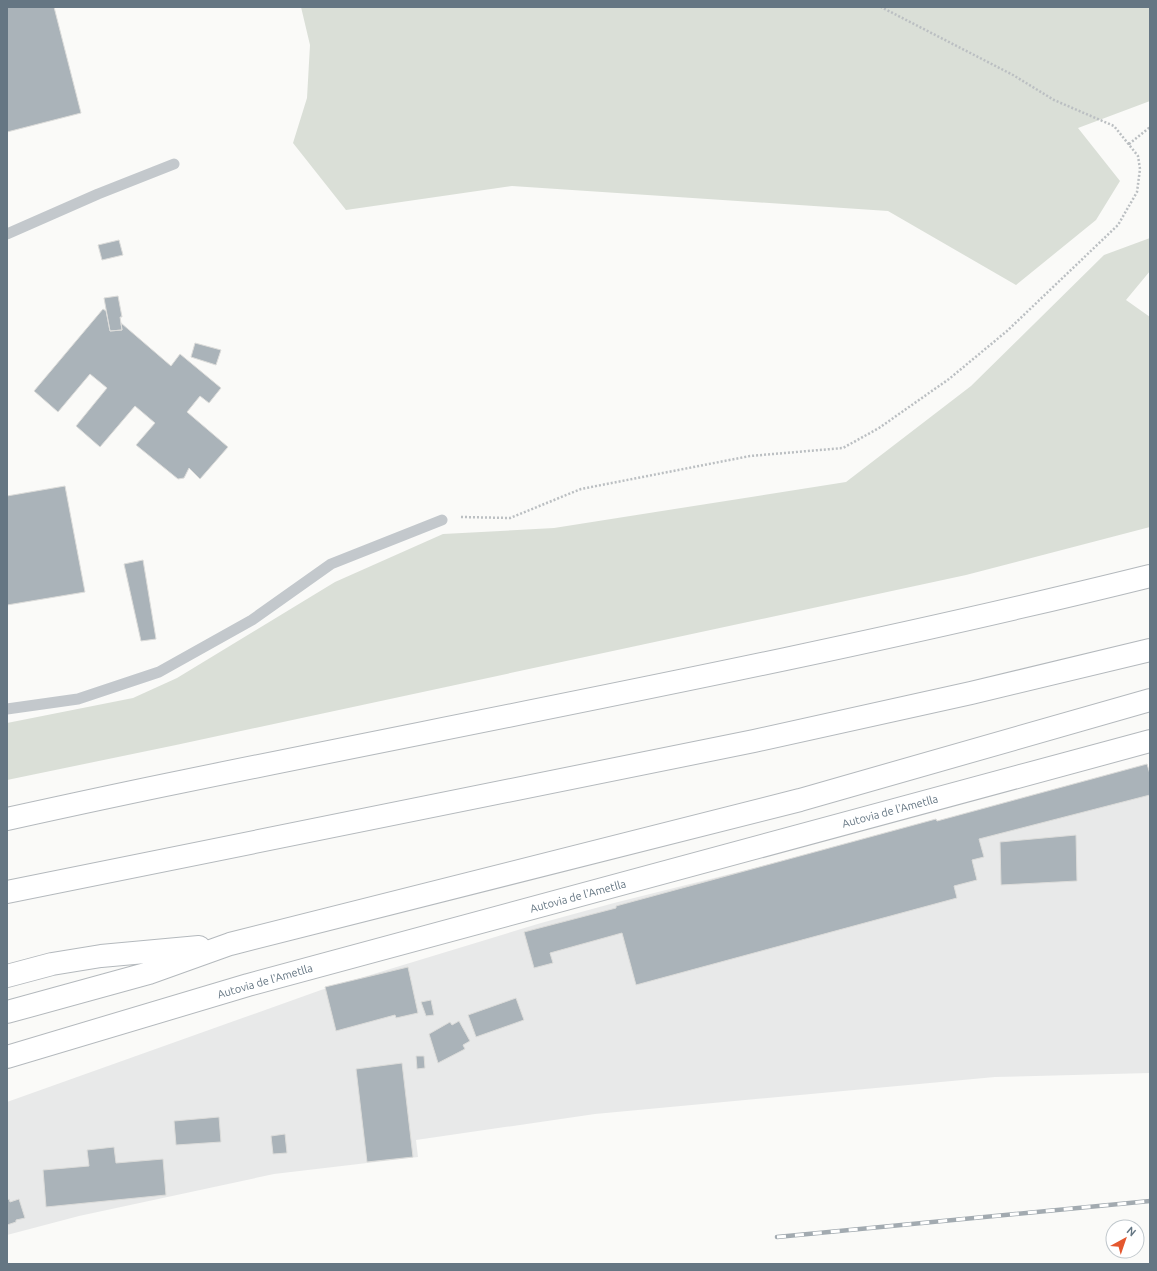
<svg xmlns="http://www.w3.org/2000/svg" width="1157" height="1271" font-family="Ubuntu,sans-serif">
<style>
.built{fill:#e8e9e9}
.green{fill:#dadfd7}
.building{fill:#aab3b9;stroke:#dcdcda}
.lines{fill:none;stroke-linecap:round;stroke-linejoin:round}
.trunk-casing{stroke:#b4b9bd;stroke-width:24}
.motorway-casing{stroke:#b4b9bd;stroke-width:24}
.path{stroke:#bbbfc2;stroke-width:2.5;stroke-dasharray:2 2;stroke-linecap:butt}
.service{stroke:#c3c8cc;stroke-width:11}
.trunk{stroke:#fff;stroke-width:22}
.motorway{stroke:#fff;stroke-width:22}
.rail-casing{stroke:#a2aab0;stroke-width:4.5}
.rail{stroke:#fff;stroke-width:3;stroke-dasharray:9;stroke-linecap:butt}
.labels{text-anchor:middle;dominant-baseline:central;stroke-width:4;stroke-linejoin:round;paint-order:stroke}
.street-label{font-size:11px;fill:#657683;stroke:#fff}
</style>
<rect width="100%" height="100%" fill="#fafaf8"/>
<path class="built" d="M1150 769V1073L995 1077 595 1114 416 1140 418 1157 274 1174 79 1216 7 1235V1102L321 990 541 923 614 903Z"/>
<path class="green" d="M301 7H1150V101L1078 128 1120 181 1096 220 1016 285 888 211 512 186 346 210 293 143 307 98 310 45Z
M1150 238V271L1126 300 1150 317V527L966 575 176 745 7 780V723L133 698 177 678 335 582 443 534 554 528 846 482 971 386 1104 255Z"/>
<path class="building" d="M7 7H54L81 113 7 132Z
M119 240 123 255 102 260 98 245Z
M118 296 122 317H120L122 330 110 331 104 298Z
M103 309 106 311 110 331 122 330 121 323 171 366 180 354 221 388 209 403 200 396 187 412 228 447 200 479 189 468 184 478 178 479 136 445 155 423 135 406 100 447 76 426 107 388 90 374 58 412 34 391Z
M195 343 221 350 216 365 191 357Z
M65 486 85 592 7 605V496Z
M143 560 156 639 141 641 124 564Z
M1147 764 1150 774V795L979 839 984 857 972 860 977 880 954 886 957 898 636 985 622 933 550 953 553 963 534 968 524 932 616 908V906L936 819 937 821Z
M1076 835 1077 881 1001 885 1000 842Z
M408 967 418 1013 396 1018 395 1015 336 1031 325 987Z
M516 998 524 1020 476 1037 468 1015Z
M431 1000 434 1015 426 1016 421 1002Z
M459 1021 470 1041 463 1045 465 1049 438 1063 429 1034 450 1022 452 1025Z
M416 1056H424L425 1068 417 1069Z
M402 1063 413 1157 367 1162 356 1069Z
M219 1117 221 1142 176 1145 174 1121Z
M285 1134 287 1153 273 1154 271 1136Z
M114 1147 116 1163 163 1159 166 1195 46 1207 43 1170 89 1166 87 1150Z
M9 1199 10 1202 19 1199 25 1218 16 1220V1222L7 1225V1200Z"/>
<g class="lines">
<defs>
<path id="trunk" d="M7 976 52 964 101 956 199 947
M7 1012 149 973 230 944 800 800 1150 700
M7 1057 248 985 1150 741"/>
<path id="motorway" d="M7 819C66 806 126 793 185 781 507 715 831 655 1150 576
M7 892 754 741 971 693 1150 650"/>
</defs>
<use href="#trunk" class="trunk-casing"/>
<use href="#motorway" class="motorway-casing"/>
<path class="path" d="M1129 144 1150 127
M461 517 510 518 581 489 750 456 843 448 879 428 949 379 1007 331 1118 225 1137 192 1140 169 1138 156 1114 126 1054 100 1013 75 881 7"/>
<path class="service" d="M7 234 98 194 174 164
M7 709 78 699 159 672 252 620 331 564 442 520"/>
<use href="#trunk" class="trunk"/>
<use href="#motorway" class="motorway"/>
<defs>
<path id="rail" d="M777 1237 1150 1201"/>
</defs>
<use href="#rail" class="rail-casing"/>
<use href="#rail" class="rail"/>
</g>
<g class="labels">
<g class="street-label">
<text transform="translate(890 811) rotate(-15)">Autovia de l'Ametlla</text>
<text transform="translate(578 896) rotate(-15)">Autovia de l'Ametlla</text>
<text transform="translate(265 981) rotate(-16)">Autovia de l'Ametlla</text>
</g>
</g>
<rect width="1157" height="1271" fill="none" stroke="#657683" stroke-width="16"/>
<g transform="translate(1125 1239) rotate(40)"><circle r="19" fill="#ffffff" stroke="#c1c8cd"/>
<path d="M0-3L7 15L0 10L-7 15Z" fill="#e4572e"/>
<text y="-6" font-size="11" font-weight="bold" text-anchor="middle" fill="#657683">N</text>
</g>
</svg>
